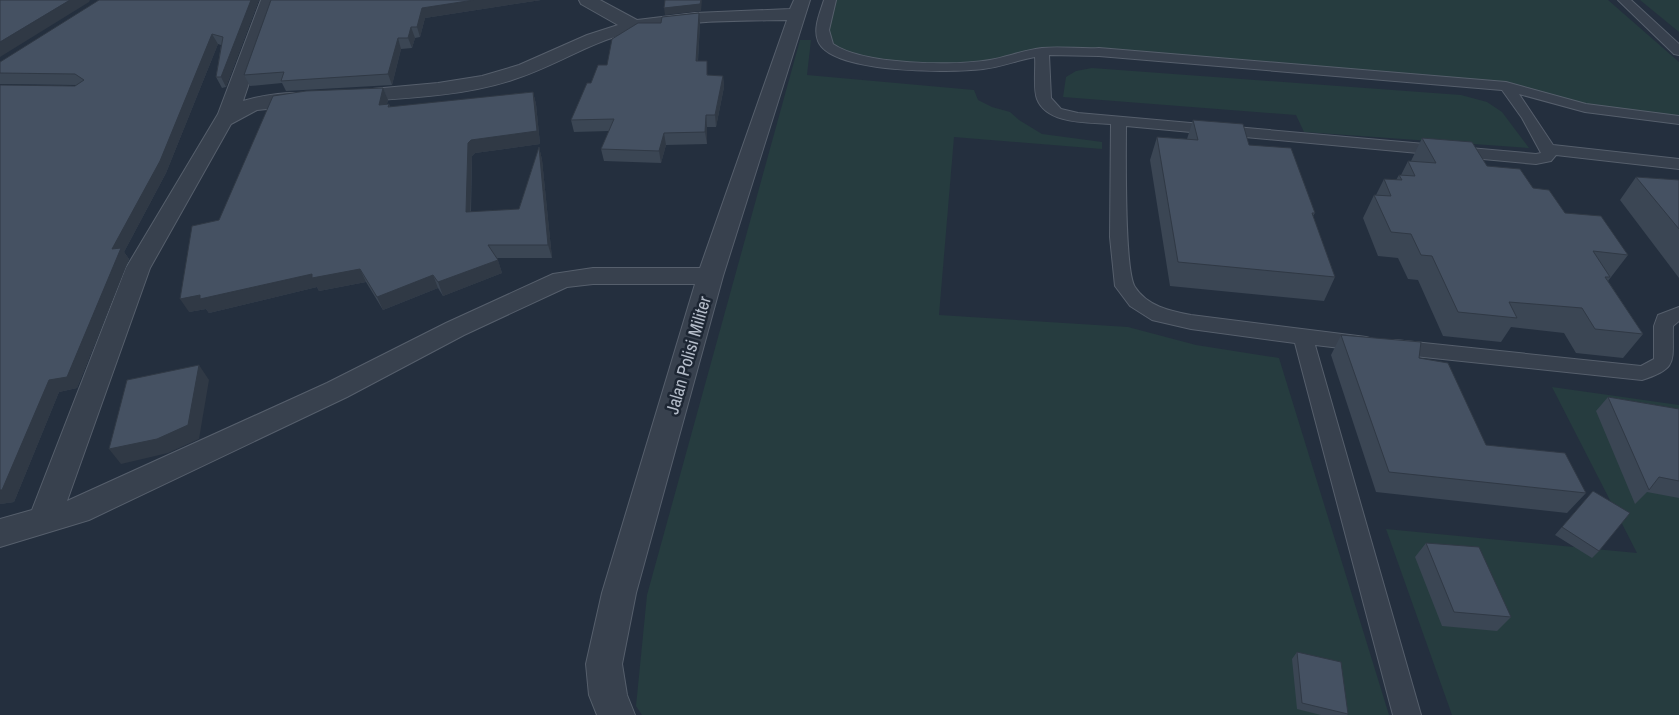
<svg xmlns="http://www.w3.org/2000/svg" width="1679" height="715" font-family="'Archivo Narrow',sans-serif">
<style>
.green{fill:#263c3f}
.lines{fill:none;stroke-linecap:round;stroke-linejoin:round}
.service-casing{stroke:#565f6c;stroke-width:2}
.minor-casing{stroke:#565f6c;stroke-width:2}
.service{fill:#38414e;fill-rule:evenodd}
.minor{fill:#38414e;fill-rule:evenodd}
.wall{fill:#3b4654}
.shaded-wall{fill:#303945}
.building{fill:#455162;stroke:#303945}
.labels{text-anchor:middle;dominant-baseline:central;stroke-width:5;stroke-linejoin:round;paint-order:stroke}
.street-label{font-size:18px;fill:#b4bcc9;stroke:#1d2633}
</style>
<rect width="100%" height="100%" fill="#242f3e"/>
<path class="green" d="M833 0H1608L1679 62V122L1632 118 1523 89 1075 54 1030 56 988 65 862 63C844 60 833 56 823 38Z
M1640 0H1679V32Z
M800 40H811L807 75 974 90 978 100 992 107 1010 112 1019 120 1042 134 1102 142V149L954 137 939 315 1128 327 1196 345 1279 358 1389 715H642L636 706 647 595Z
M1092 68 1461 95 1487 102 1502 112 1529 148 1304 132 1296 115 1063 97 1066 77 1076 71Z
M1552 387 1679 405V715H1452L1386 529 1637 553Z"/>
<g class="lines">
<defs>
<path id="service" d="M824 0H836L829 30 833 44C863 65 954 66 990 60 1007 57 1024 50 1042 48 1061 46 1080 49 1099 48L1506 82 1586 104 1679 116V124L1585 112 1519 94 1553 145 1679 159V169L1556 155 1551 161 1536 164 1126 126C1126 152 1124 271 1135 287 1147 306 1170 311 1191 315L1366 337 1373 339 1376 344 1373 349 1366 351 1315 345 1421 715H1393L1295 343 1191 329 1152 320 1130 306 1115 286 1110 237 1111 124C1089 122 1047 125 1037 99 1033 88 1036 69 1035 57 1018 60 1001 67 983 69 951 73 831 74 818 41 813 28 820 13 824 0ZM1049 55 1099 56 1502 90 1522 118 1541 153 1536 154 1078 113 1061 109 1051 98Z
M1618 0H1631L1679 44V55L1674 54Z
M1679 307V321L1673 326C1672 362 1679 368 1642 380L1395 354 1388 352 1385 347 1388 342 1395 340 1641 366 1654 359V326L1658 315Z"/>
<path id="minor" d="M261 0H277L243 101C263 95 292 90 313 95L316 99 313 103 306 105 257 110 231 124 150 268 67 501 327 383 446 323 553 274 593 268H700L787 20C734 21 679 20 628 33 588 43 552 68 512 80 459 97 402 98 347 102L340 100 337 96 340 92 438 83 482 76 519 65 587 35 618 25 581 4 579 0H600L637 20 695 13 790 9 794 0H810L723 276 636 593 622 664 627 695 635 715H597L589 695 586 664 602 593 695 284H593L567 287 464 335 347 397 89 520 0 547V519L32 510 126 268 218 114Z"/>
</defs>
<use href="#service" class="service-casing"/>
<use href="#minor" class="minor-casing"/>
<use href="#service" class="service"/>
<use href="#minor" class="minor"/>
</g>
<path class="wall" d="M259 0 226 87 222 88 216 77 221 45 218 44 166 173 124 252 129 259 77 388 59 392 14 502 0 504V85L75 86 76 85 0 84V62Z
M271 0H541L425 18 420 37 415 38 412 48 401 49 392 85 286 91 282 83 250 86 244 75Z
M699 13 700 24 698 61 708 75 723 76 724 87 716 127H707V144L666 145 661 163 604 161 601 149 609 131 574 132 571 120 591 83 607 65 661 23Z
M383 88 388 100 387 104H389L390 107 533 92 536 104 540 144 475 153 472 156 471 212 519 209 539 147 542 160 552 258H497L502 273 443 296 438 288 383 310 366 282 319 291 317 287 209 313 206 309 189 312 219 220Z
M1193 120 1249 145 1315 213 1313 216 1335 277 1324 301 1170 286 1150 160 1157 137 1187 139Z
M1422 138 1487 166 1533 188 1565 213 1628 255 1608 281 1643 334 1623 358 1576 353 1564 333 1511 327 1501 342 1443 336 1418 280 1408 279 1398 258 1378 256 1363 218 1374 195H1376L1384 179 1396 180 1399 175H1401L1408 161H1411Z
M1636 177 1679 180V278L1620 200Z
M1341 335 1419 358 1486 445 1586 493 1567 513 1376 492 1331 355Z
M1608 397 1679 409V498L1647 492 1635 504 1596 411Z
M1593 491 1599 551 1592 558 1555 535Z
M1426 543 1511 617 1497 631 1442 626 1415 557Z
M1297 652 1348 714 1347 715H1321L1297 709 1292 659Z"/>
<path class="shaded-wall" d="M70 0H90L89 2 0 57V42Z
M251 0H259L226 87 221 77Z
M474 0H541L425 18 420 37 417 27 422 8Z
M702 0 701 11 665 15 664 8Z
M699 13 700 24 697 72 696 61Z
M411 27 415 38 412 48 408 38Z
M212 34 218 44 166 173 124 252 129 259 77 388 59 392 14 502 0 504V490L49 380 112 249Z
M398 38 401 49 392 85 388 74Z
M723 76 724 87 716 127 715 115Z
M383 88 388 100 383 117 379 105Z
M533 92 536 104 540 144 475 153 472 156 470 225 466 212 468 143 471 140Z
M706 115 707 127V144L705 132Z
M664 133 666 145 661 163 659 151Z
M539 147 542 160 552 258 548 245Z
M498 260 502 273 443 296 438 282Z
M360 269 366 282 319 291 317 287 209 313 206 309 189 312 180 299 312 274Z
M433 275 438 288 383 310 377 297Z
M199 365 209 380 199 439 168 453 121 464 109 449Z"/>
<path class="building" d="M0 0H70L0 42Z
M99 0H251L221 77H216L223 37 212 34 160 161 112 249 121 248 67 377 49 380 2 490H0V85L75 86 84 80 75 74 0 73V62Z
M271 0H474L422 8 417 27H411L408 38H398L388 74 281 81 284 72 244 75Z
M665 0H701L700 4 664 8Z
M699 13 696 61H707V75L723 76 715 115H706L705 132 664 133 659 151 601 149 614 119 571 120 587 83H591L598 65H607L612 39 638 23H661L662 17Z
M383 88 379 105 389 104 388 107 533 92 537 131 471 140 468 143 466 212 519 209 539 147 548 245H488L498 260 438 282 433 275 377 297 360 269 312 278V274L200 299V295L180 299 192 226 219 220 273 96 306 91Z
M1193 120 1243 124 1249 145 1291 148 1315 213H1312L1335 277 1178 262 1157 137 1198 140Z
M1422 138 1472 142 1487 166 1520 169 1533 188 1549 190 1565 213 1601 216 1628 255 1593 251 1610 277H1605L1643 334 1595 329 1582 308 1509 302 1517 318 1458 312 1432 256 1421 255 1411 234 1391 232 1374 195 1391 196 1384 179 1402 180 1399 175 1415 176 1408 161 1436 163Z
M1636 177 1679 180V229Z
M1341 335 1421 342 1419 358 1448 363 1486 445 1565 453 1586 493 1389 472Z
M199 365 188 425 157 439 109 449 127 380Z
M1608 397 1679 409V481L1659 477 1649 490Z
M1593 491 1630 513 1599 551 1562 527Z
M1426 543 1479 547 1511 617 1454 612Z
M1297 652 1341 662 1348 714 1302 703Z"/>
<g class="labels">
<g class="street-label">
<text transform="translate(688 355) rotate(-74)">Jalan Polisi Militer</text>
</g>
</g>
</svg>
